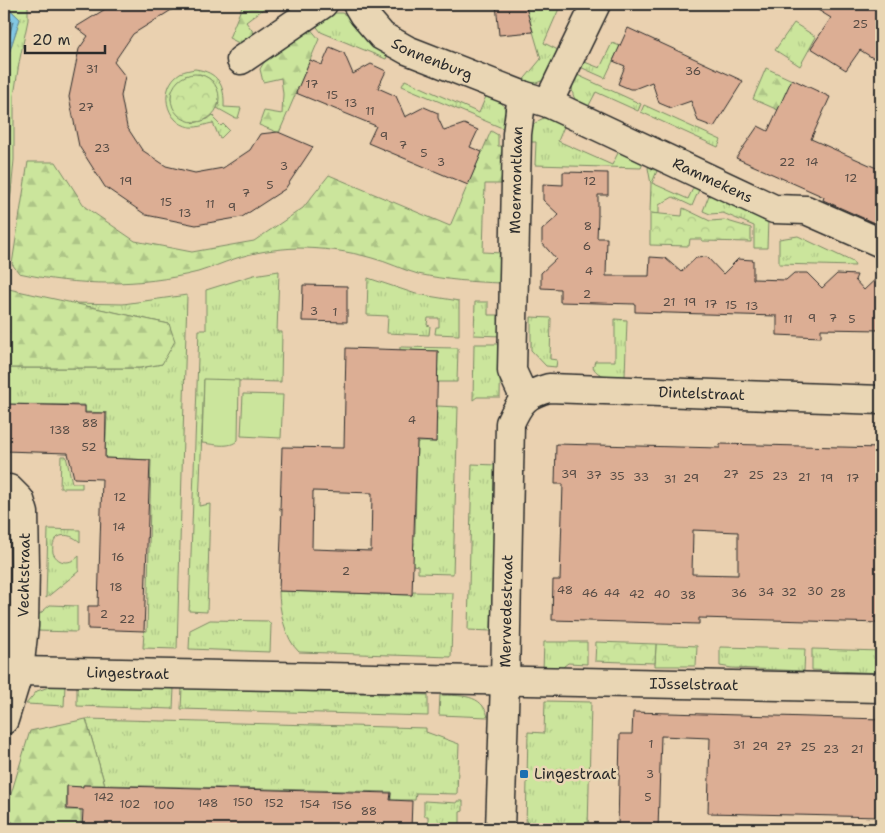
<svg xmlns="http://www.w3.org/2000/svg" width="885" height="833" font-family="'Shantell Sans',sans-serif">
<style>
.grass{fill:url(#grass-tufts);stroke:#7b8864}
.forest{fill:url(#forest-firs);stroke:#7b8864}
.park{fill:url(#park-crowns);stroke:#7b8864}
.pitch{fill:#cbe59c;stroke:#7b8864}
.water{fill:url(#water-ripples);stroke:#5f8999}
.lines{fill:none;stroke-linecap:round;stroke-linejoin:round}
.shore{stroke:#4e6975;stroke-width:1}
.building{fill:#dcae94;stroke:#2b2b2b;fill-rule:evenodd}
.minor-casing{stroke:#2b2b2b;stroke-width:31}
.minor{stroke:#e9d6b4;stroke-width:28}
.poi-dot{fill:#1f6fb2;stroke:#e9d6b4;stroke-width:2}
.labels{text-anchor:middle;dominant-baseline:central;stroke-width:5;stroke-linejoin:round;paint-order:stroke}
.number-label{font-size:12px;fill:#574c45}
.street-label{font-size:15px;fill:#2b2b2b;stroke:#e9d6b4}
.poi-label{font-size:15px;fill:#2b2b2b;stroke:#e9d6b4;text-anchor:start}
</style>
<defs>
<pattern id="grass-tufts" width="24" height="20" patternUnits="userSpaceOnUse" patternTransform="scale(1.25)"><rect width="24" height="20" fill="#cbe59c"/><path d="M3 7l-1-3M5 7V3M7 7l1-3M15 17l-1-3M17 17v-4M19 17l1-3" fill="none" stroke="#aec587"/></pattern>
<pattern id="forest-firs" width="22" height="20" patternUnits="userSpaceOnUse" patternTransform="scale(1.25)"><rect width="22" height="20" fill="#cbe59c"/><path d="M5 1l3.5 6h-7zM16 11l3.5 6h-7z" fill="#aec587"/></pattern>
<pattern id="park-crowns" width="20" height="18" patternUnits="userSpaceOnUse" patternTransform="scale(1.25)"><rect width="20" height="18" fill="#cbe59c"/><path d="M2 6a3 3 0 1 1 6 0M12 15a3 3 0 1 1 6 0" fill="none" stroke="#aec587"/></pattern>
<pattern id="water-ripples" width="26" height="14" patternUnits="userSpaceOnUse" patternTransform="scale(1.25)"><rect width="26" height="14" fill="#82c7e3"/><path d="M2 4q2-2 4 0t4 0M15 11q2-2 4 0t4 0" fill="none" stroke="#70abc3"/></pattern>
</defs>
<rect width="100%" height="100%" fill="#ead1b0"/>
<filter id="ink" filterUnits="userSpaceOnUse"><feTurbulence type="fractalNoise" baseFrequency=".02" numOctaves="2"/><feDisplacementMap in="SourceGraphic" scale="10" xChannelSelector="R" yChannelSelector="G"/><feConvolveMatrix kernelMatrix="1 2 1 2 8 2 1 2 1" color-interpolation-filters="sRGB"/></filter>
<g filter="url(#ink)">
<path class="grass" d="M5 4H28V20L19 63 14 96V160L11 193 4 229V158L5 142 4 93 9 53 20 19Z
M525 4H561L544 43 560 51 544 80 536 83H521L541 59Z
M329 13H342L348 16 389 52 386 59 321 32 314 23Z
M794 23 816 37 800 66 775 50Z
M612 43 620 46 605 78 578 66 582 61 600 68Z
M195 69C218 72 225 85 224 107L241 108 238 118H235L217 108 219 103 210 79 200 74 185 76 173 89 171 100 194 123 208 119 213 115 215 117 214 119 221 126 223 124 229 130 221 138 219 137 213 123C205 124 199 128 190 127 165 123 158 87 180 73 184 71 190 70 195 69Z
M575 74 641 104 638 111 596 92 587 109C571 100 570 92 575 74Z
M405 80 479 113 487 94C507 104 506 108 507 130L402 86Z
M644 105 721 140 718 147 641 112Z
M544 118H554L565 124 558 141 612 165 620 149 645 158 641 168 535 165 536 142H528C531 130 531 123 544 118Z
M651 161 659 166 652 183 688 199 696 182 701 185 692 206 673 197 659 205V214L650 213 651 184 648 168Z
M711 190 768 219 767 248H754V226L723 213 710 214 703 211Z
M798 236 853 262 855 266 779 264V239Z
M279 271 277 332H282L281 382 204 380 199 506 210 504 207 612 189 611 199 330H206V290L254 275Z
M368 278 416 294 459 301V335L435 334 436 327H439V318H428L427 325 430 326 429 335 387 333 388 316 367 315Z
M187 295 177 649 143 648 144 631H147L151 460 105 458 107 413 85 412V405L4 404V368H140L162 364 169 324 72 303 123 304Z
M475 302H488V315H502L501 336 474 335Z
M531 317 551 318 550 359 557 360 556 367 546 366 531 350Z
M615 319 627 320 625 376C613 376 599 379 593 367L595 361H615Z
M474 344H501L500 397H477L473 400Z
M400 347 458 348 457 382H437L438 351 400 350Z
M437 406 458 407 453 574 418 573V566L413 565 404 533H415L417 442H436Z
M61 456H66L72 483H82V488H60Z
M472 464 496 465 491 631 468 630Z
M48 529 80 530V542C68 531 50 533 53 553 59 565 71 564 79 556V571L46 598Z
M279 591 412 595 413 592 453 593 451 657 299 652C285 639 279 609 279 591Z
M50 605 77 606V632L36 631V617Z
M210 620 268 621 271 625 270 652 189 649 190 630Z
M544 642H587V664L568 663 559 670H543Z
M656 644 697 646 696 666H655Z
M720 647 805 649 804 671 732 668 720 666Z
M812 649 881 651V673L812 670Z
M55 685H65L64 706 26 704 37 691Z
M77 685 174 688 173 709 77 706Z
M182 688 428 695V716L181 709Z
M440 695C460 696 482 693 488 717L439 715Z
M545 701 591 702 588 829H526L528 732 544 733Z
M86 719 426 728V732L459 744 457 794 416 793 415 800H391V792L105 785Z
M424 801 457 803V801H463V811L460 812V824H457L456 829H428V816H424Z"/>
<path class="forest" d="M243 4H270L246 22 257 37 243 45 229 38Z
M309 27 319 39 279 133 259 125 264 111 282 114 283 94 281 78 263 82 260 69 266 59Z
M766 68 792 80 778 110 753 99Z
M491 131 498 135V146H506L504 184H485L483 252 502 253 501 283C473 282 446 280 418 274 403 270 388 262 372 258 348 251 322 248 297 248 276 249 254 252 234 259 222 263 211 268 198 272 139 287 78 286 19 273L12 264 28 162H56L85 207 135 241 192 252 254 241 303 208 329 175 450 226Z
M4 288 169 324 175 341 162 364 140 368H4Z
M86 719 105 785H84L83 787H67L66 810H81V829H19L5 814 30 731Z"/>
<path class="park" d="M171 98a24 24 0 1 1 48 0a24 24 0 1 1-48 0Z
M683 208 710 221 724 220 751 228V242L702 241V239H690L689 246 650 245V213L682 216Z
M596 642 656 644 655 663 595 661Z"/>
<path class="pitch" d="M204 379 239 380 238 440C230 449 213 444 202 443Z
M243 394 283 395 281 438 241 436Z"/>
<path class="water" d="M4 4 20 19 9 53 4 93Z"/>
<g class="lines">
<path class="shore" d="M4 11 13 21 4 57"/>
</g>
<path class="building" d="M110 4H181L133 34 114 62 125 76 121 96 127 127 142 150 166 166 195 173 223 168 250 150 260 134 278 132 313 147 285 189 242 217 196 225 146 215 105 187 79 146 69 97 79 49 88 36 76 27 107 8Z
M496 4H525L533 32 499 35Z
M808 4H881V63L860 50 846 70 811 48 831 18Z
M628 28 743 81 714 127 698 121 691 101 671 108 659 103 652 82 634 89H630L618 84 625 66 613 61Z
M330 47 344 53 353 74 371 64 386 71 378 88 396 96 405 117 424 107 438 113V118L444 131 464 124 478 130 470 147 482 152 468 185 368 143 376 126 296 93 310 60 322 65Z
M792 79 830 97 811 139 881 170V226L823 200 824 197 736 158 758 126 768 131Z
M563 172 608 173V195H598V216L597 238H607L606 276H649L650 257 665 258 681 272 696 258 707 257 723 274 738 259 753 260V279L786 280 794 273H807L822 288 837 274 857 275 855 280 864 290 881 274V330L821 329V337L777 335V316L635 312V304L560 302V289L541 288V273L556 259 542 243V230L559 215 543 200V184L563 185Z
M303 285 347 286V322L302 321Z
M346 348 438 351 436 442 417 441 412 595 279 591 282 509 280 510 282 447 344 448ZM313 491 372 493 371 551 312 549Z
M4 404 85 406V413H106L105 458 150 460 144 631 88 629V606H98L102 479 74 478 68 453 4 451Z
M556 444 720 448V444L881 448V623L699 618V624L552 620 553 580H560L563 484H555ZM693 530 738 532V575L692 574Z
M633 712 881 719V817L708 813 710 738 661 736 658 829H618L620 734H632Z
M83 785 391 793 390 800 412 801 411 829H82L83 810 67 809V786L83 787Z"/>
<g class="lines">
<defs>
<g id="minor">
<path id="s1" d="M357 4 363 14 382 36 407 50 522 95"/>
<path d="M241 60 323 4"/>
<path id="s2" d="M548 103 774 209 806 210 881 243"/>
<path id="s3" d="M525 399 512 371 517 134 522 95 548 103 596 4"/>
<path d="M4 489H9L20 500 24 513 25 565 24 626 19 671 4 720"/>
<path id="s4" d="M19 671 881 688"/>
<path id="s5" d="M500 829 505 681 510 423C520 401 526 394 549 388L881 400"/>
</g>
</defs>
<use href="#minor" class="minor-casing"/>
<use href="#minor" class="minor"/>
</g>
</g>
<rect class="poi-dot" x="519" y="769" width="10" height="10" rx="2.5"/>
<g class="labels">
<g class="number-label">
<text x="860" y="24">25</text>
<text x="92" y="69">31</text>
<text x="693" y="71">36</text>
<text x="312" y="84">17</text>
<text x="332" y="95">15</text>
<text x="351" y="103">13</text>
<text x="86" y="107">27</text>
<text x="370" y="111">11</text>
<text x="384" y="136">9</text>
<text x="403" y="145">7</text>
<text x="102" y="148">23</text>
<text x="424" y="153">5</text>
<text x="441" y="162">3</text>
<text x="787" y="162">22</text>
<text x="812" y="162">14</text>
<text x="284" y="166">3</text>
<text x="851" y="178">12</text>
<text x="126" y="181">19</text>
<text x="590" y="181">12</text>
<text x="270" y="185">5</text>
<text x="246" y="193">7</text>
<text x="166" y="202">15</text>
<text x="210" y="204">11</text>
<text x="232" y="207">9</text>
<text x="185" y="213">13</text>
<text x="588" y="226">8</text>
<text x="587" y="246">6</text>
<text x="589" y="271">4</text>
<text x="587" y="294">2</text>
<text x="669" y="302">21</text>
<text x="690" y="302">19</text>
<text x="711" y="304">17</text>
<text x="731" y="305">15</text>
<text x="752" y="306">13</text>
<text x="314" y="311">3</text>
<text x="335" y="312">1</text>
<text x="812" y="318">9</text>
<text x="833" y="318">7</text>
<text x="788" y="319">11</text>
<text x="852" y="319">5</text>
<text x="412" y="420">4</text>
<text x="90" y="423">88</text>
<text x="60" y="430">138</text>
<text x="89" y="447">52</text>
<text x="569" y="474">39</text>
<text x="731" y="474">27</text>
<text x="594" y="475">37</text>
<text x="756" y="475">25</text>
<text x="617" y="476">35</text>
<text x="780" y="476">23</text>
<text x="641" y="477">33</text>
<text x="804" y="477">21</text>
<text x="691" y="478">29</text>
<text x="827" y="478">19</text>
<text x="853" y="478">17</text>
<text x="670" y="479">31</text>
<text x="120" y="497">12</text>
<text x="119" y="527">14</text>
<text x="118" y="557">16</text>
<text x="346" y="571">2</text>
<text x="116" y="587">18</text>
<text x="565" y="590">48</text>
<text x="815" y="591">30</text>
<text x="766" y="592">34</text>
<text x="789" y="592">32</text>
<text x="590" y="593">46</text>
<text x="612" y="593">44</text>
<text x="739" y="593">36</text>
<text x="838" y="593">28</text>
<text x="637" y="594">42</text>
<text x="662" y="594">40</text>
<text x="688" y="595">38</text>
<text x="104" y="614">2</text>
<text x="127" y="619">22</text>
<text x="651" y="744">1</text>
<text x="739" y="745">31</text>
<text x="760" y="746">29</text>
<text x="784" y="746">27</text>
<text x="808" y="747">25</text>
<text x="831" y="749">23</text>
<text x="857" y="749">21</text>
<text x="650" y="774">3</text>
<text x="104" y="797">142</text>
<text x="648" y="797">5</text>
<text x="243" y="802">150</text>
<text x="208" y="803">148</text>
<text x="274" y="803">152</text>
<text x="130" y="804">102</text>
<text x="310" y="804">154</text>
<text x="164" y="805">100</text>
<text x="342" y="805">156</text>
<text x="369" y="811">88</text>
</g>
<g class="street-label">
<text stroke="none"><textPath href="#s1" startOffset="96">Sonnenburg</textPath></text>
<text stroke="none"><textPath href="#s3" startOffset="222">Moermontlaan</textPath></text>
<text stroke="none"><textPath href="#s2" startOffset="182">Rammekens</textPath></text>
<text stroke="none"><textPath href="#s5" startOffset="614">Dintelstraat</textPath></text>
<text transform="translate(24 575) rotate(-89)">Vechtstraat</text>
<text stroke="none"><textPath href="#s5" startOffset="218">Merwedestraat</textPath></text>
<text stroke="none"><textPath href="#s4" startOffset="109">Lingestraat</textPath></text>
<text stroke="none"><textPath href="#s4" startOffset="675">IJsselstraat</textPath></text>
</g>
<g class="poi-label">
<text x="534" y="774">Lingestraat</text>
</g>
</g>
<rect width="885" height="833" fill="none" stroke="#e9d6b4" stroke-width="20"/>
<rect x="10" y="10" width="865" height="813" fill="none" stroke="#2b2b2b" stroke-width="2" filter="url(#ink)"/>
<path d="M25 45v8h80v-8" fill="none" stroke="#2b2b2b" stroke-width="2.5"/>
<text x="32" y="45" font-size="15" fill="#2b2b2b" stroke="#e9d6b4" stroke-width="4" paint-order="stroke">20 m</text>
</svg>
